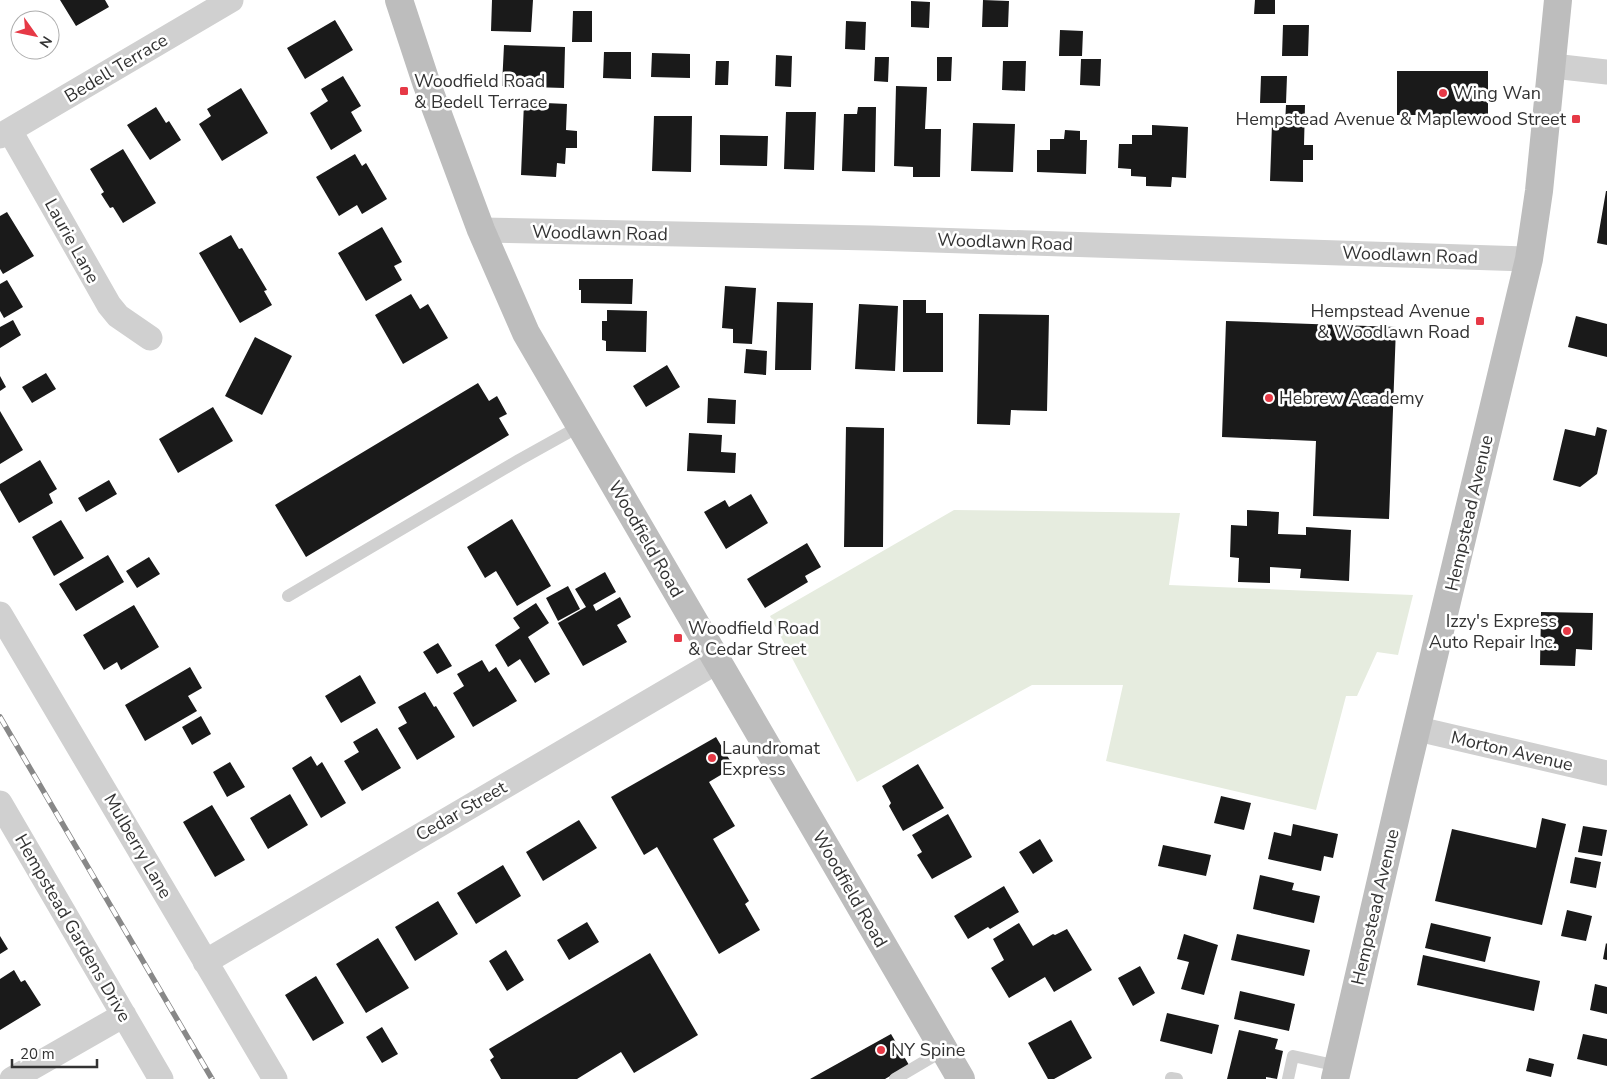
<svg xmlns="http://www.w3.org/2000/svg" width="1607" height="1079" font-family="'Nunito Sans',sans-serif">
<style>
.green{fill:#e6ecdf}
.building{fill:#1a1a1a}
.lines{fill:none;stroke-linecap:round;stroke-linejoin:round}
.service{stroke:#d0d0d0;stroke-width:12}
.minor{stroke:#d0d0d0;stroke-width:25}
.secondary{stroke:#bdbdbd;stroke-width:28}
.rail-casing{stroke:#888;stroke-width:5.5}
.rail{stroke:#fff;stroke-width:4;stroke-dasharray:11;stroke-linecap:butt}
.poi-dot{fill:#e63946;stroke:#fff;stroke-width:2}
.labels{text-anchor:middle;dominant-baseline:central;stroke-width:5;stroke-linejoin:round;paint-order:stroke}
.street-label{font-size:18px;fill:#333;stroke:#fff}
.poi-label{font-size:18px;fill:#333;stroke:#fff;text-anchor:start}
</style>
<rect width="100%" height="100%" fill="#fff"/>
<path class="green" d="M954 510 1180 513 1169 585 1413 595 1398 655 1377 652 1357 696H1346L1316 810 1106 761 1123 685H1032L857 782 770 616Z"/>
<path class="building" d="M60 0H105L109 7 76 26Z
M492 0H533L531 32 491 31Z
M983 0 1009 1 1008 27H982Z
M1255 0H1275V14H1254Z
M911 1 930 2 929 28 911 27Z
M573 11H592V42H572Z
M335 20 353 50 305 79 287 48Z
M846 21 866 22 865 50 845 49Z
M1283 25H1309L1308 56H1282Z
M1060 30 1083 31 1082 56H1059Z
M504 45 565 47 564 88 502 86Z
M604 52H631V79L603 78Z
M652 53 690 54V78L651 77Z
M776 55 792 56 791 87 775 86Z
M875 57H889L888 82 874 81Z
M937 57H952L951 81H937Z
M1081 59H1101L1100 86 1080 85Z
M716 61H729L728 85H715Z
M1003 61H1026L1025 91 1002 90Z
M1397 71H1488V115H1397Z
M343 76 361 106 351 112 362 131 331 150 310 113 328 101 321 89Z
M1261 76H1287L1286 103H1260Z
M896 86 927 87 925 129H941L940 177H913V167L894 166Z
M241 88 268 133 222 161 199 124 211 116 207 109Z
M524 102 567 104 566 130 577 131V148H566L565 164 557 163 556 177 521 175Z
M1286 105H1305L1304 145H1313V160H1303V182L1270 181 1272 124H1285Z
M156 107 166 123 169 121 181 140 150 160 127 125Z
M858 107H876L875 172 842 171 844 114H857Z
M786 112H816L814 170 784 169Z
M654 116H692L691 172 652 171Z
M973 123 1015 124 1013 172 971 171Z
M1152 125 1188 127 1186 178 1172 177 1171 187 1146 186V177L1131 176V169L1118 168 1119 144H1132V135H1152Z
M1065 130 1080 131V140H1087L1086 174 1037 172V150H1050V139H1064Z
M720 135 768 136 767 166 720 165Z
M123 149 156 203 123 223 113 207 110 208 101 194 104 192 90 169Z
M355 154 362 166 366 163 387 199 362 214 357 205 339 216 316 177Z
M1606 191H1607V245L1597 243Z
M7 212 34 256 3 274 0 269V216Z
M382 227 402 262 394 266 402 280 366 301 338 253Z
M231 235 239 249 242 248 267 290 264 291 272 305 240 323 199 253Z
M579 279H633L632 304 581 303V290H579Z
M7 280 23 307 4 318 0 311V284Z
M725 286 756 288 752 344 733 343V329L722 328Z
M411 294 420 309 428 304 448 338 403 364 375 315Z
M903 300H926V313H943V372H903Z
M777 302 813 303 811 370H775Z
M859 304 898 306 895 371 855 369Z
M607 310 647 311 646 352 606 351V341L602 340V321H607Z
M979 314 1049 315 1047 411 1011 410 1010 425 977 424Z
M1576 316 1607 324V357L1568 347Z
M13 320 21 335 0 348V327Z
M1226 321 1396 327 1389 519 1313 516 1316 441 1222 437Z
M255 337 292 356 262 415 225 396Z
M746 349 767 351 766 375 744 373Z
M667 365 680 387 646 407 633 386Z
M46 373 56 389 32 403 22 387Z
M0 376 6 387 0 391Z
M478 383 489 401 497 396 507 414 499 418 509 435 306 557 275 505Z
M708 398 736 400 735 424 707 423Z
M213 407 233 441 178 473 159 439Z
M0 411 23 450 0 464Z
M846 427 884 428 883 547H844Z
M1597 427 1607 430 1597 474 1580 487 1553 480 1565 429 1595 436Z
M689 433 722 435 721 452 736 453 735 473 687 471Z
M40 460 57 489 49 494 53 503 19 523 0 490V484Z
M109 480 117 494 86 512 78 498Z
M751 494 768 523 726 549 704 512 725 500 729 507Z
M1247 510 1279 512 1278 534 1306 535V527L1351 530 1349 581 1300 578 1301 569 1270 567V583L1238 582 1239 558 1230 557 1231 525 1247 526Z
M512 519 551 586 517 606 496 571 485 578 467 547Z
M61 520 84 558 54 576 32 537Z
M807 543 821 567 805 576 808 582 765 608 747 579Z
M108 555 124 582 76 611 59 584Z
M149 557 160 574 137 588 126 571Z
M605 572 616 592 593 605 596 611 620 597 631 617 617 625 627 642 583 666 558 623 586 607 575 589Z
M568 586 580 609 558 621 546 598Z
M536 603 549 623 528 637 550 674 535 683 520 659 508 667 495 645 520 628 513 618Z
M134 605 159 647 121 670 117 662 104 670 83 635Z
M1541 612 1593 613 1592 650 1576 649 1575 666 1540 665Z
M438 643 452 666 437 674 423 652Z
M482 660 489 672 496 667 517 701 473 727 453 693 464 686 457 674Z
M190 667 202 688 188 696 197 711 145 741 125 705Z
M360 675 376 703 341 723 325 696Z
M425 692 434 707 436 706 455 737 417 760 398 728 407 723 398 707Z
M201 716 211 734 192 745 182 727Z
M377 728 401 768 362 791 344 761 359 752 353 742Z
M716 737 734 767 709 782 735 826 713 839 749 901 745 904 760 930 719 954 657 847 644 855 611 797Z
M311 756 317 766 322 762 346 803 321 818 292 768Z
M230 762 245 787 227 797 213 772Z
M918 764 944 808 903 831 889 806 891 803 882 786Z
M290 794 308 825 268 849 250 818Z
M1221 796 1251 803 1244 830 1214 823Z
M212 805 245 860 215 877 183 822Z
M948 814 972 857 932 879 917 855 922 852 912 835Z
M1542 818 1566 824 1542 925 1435 901 1452 829 1536 848Z
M579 820 597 848 543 881 526 852Z
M1293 824 1338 834 1333 858 1324 856 1321 871 1268 859 1274 832 1291 836Z
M1583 826 1607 830 1602 856 1578 852Z
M1040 839 1053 861 1033 874 1019 852Z
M1163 845 1211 855 1206 876 1158 866Z
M1575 857 1601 862 1596 888 1570 883Z
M503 865 521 896 476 924 457 893Z
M1260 875 1294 883 1292 890 1320 896 1314 923 1253 909Z
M1004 886 1019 912 990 929 988 927 968 939 954 916Z
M438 901 458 934 415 961 395 927Z
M1567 910 1592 916 1586 941 1561 936Z
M587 922 599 942 569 960 557 940Z
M1019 923 1033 946 1053 934 1055 935 1067 929 1092 970 1054 992 1045 977 1009 998 991 968 1004 960 993 939Z
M1431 923 1491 937 1485 962 1425 948Z
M1184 934 1218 945 1204 995 1181 989 1189 962 1177 959Z
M1237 934 1310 950 1304 976 1231 960Z
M0 936 8 949 0 954Z
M378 938 409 988 366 1013 336 964Z
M1606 943 1607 944V960L1603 959Z
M506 950 524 980 507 991 489 961Z
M650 953 698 1035 634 1073 621 1052 577 1079H501L490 1060 494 1057 489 1049Z
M1423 955 1540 981 1534 1011 1417 985Z
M1140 966 1155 993 1133 1006 1118 978Z
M14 970 21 982 25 980 41 1005 0 1030V979Z
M316 976 344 1023 313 1041 285 995Z
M1595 984 1607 987V1014L1590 1010Z
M1240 991 1295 1004 1289 1031 1234 1019Z
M1167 1013 1219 1025 1212 1054 1160 1041Z
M1071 1020 1092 1058 1054 1079H1048L1028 1043Z
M382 1027 398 1054 382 1063 366 1037Z
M1239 1030 1278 1039 1275 1049 1283 1051 1277 1079 1266 1077V1079H1227Z
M891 1034 909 1065 885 1079H810Z
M1583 1034 1607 1039V1066L1577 1059Z
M1529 1058 1554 1064 1551 1077 1526 1071Z"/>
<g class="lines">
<path class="service" d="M288 596 519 460 580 426
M1171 1078 1177 1079
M895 1079 944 1050
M1288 1079 1293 1056 1338 1066"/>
<path class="minor" d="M1553 66 1607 72
M10 131 109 305 118 316 150 338
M0 136 231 0
M481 230 872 238 1529 259
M0 614 275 1079
M1418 729 1607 773
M0 803 161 1079
M205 962 718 661
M12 1079 124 1015"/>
<path class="secondary" d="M399 0 426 82 481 230 526 333 961 1079
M1335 1079 1403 785 1529 259 1539 191 1558 0"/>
<defs>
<path id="rail" d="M0 717 212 1079"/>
</defs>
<use href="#rail" class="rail-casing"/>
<use href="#rail" class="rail"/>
</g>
<g class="poi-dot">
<rect x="399" y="86" width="10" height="10" rx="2.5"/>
<circle cx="1443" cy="93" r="5"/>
<rect x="1571" y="114" width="10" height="10" rx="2.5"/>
<rect x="1475" y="316" width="10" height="10" rx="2.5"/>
<circle cx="1269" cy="398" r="5"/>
<circle cx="1567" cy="631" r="5"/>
<rect x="673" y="633" width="10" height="10" rx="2.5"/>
<circle cx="712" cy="758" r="5"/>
<circle cx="881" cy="1050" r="5"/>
</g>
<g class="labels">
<g class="street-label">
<text transform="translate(116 68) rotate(-31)">Bedell Terrace</text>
<text transform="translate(600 233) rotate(1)">Woodlawn Road</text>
<text transform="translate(72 241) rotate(61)">Laurie Lane</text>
<text transform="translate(1005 242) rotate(2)">Woodlawn Road</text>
<text transform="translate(1410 255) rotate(2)">Woodlawn Road</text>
<text transform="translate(1469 513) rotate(-77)">Hempstead Avenue</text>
<text transform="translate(646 539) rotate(60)">Woodfield Road</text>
<text transform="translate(1512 751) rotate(13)">Morton Avenue</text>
<text transform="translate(461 811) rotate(-30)">Cedar Street</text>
<text transform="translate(138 846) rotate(60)">Mulberry Lane</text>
<text transform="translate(850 889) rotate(60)">Woodfield Road</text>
<text transform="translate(1375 907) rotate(-77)">Hempstead Avenue</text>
<text transform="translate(73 928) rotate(60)">Hempstead Gardens Drive</text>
</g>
<g class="poi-label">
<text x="414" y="81">Woodfield Road<tspan x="414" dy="21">&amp; Bedell Terrace</tspan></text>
<text x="1453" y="93">Wing Wan</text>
<text x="1566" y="119" text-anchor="end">Hempstead Avenue &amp; Maplewood Street</text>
<text x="1470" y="311" text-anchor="end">Hempstead Avenue<tspan x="1470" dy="21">&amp; Woodlawn Road</tspan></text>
<text x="1279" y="398">Hebrew Academy</text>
<text x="1557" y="621" text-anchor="end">Izzy's Express<tspan x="1557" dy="21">Auto Repair Inc.</tspan></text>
<text x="688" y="628">Woodfield Road<tspan x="688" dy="21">&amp; Cedar Street</tspan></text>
<text x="722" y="748">Laundromat<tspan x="722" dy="21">Express</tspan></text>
<text x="891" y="1050">NY Spine</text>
</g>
</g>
<g transform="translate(35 35) rotate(123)"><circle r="24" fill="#ffffff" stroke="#adadad"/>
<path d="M0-4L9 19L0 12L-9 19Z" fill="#e63946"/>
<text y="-8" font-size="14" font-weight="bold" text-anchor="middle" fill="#333333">N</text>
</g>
<path d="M12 1059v8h85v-8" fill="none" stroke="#333333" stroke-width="2.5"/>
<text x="20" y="1059" font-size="15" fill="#333333" stroke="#ffffff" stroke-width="4" paint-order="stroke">20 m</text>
</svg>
